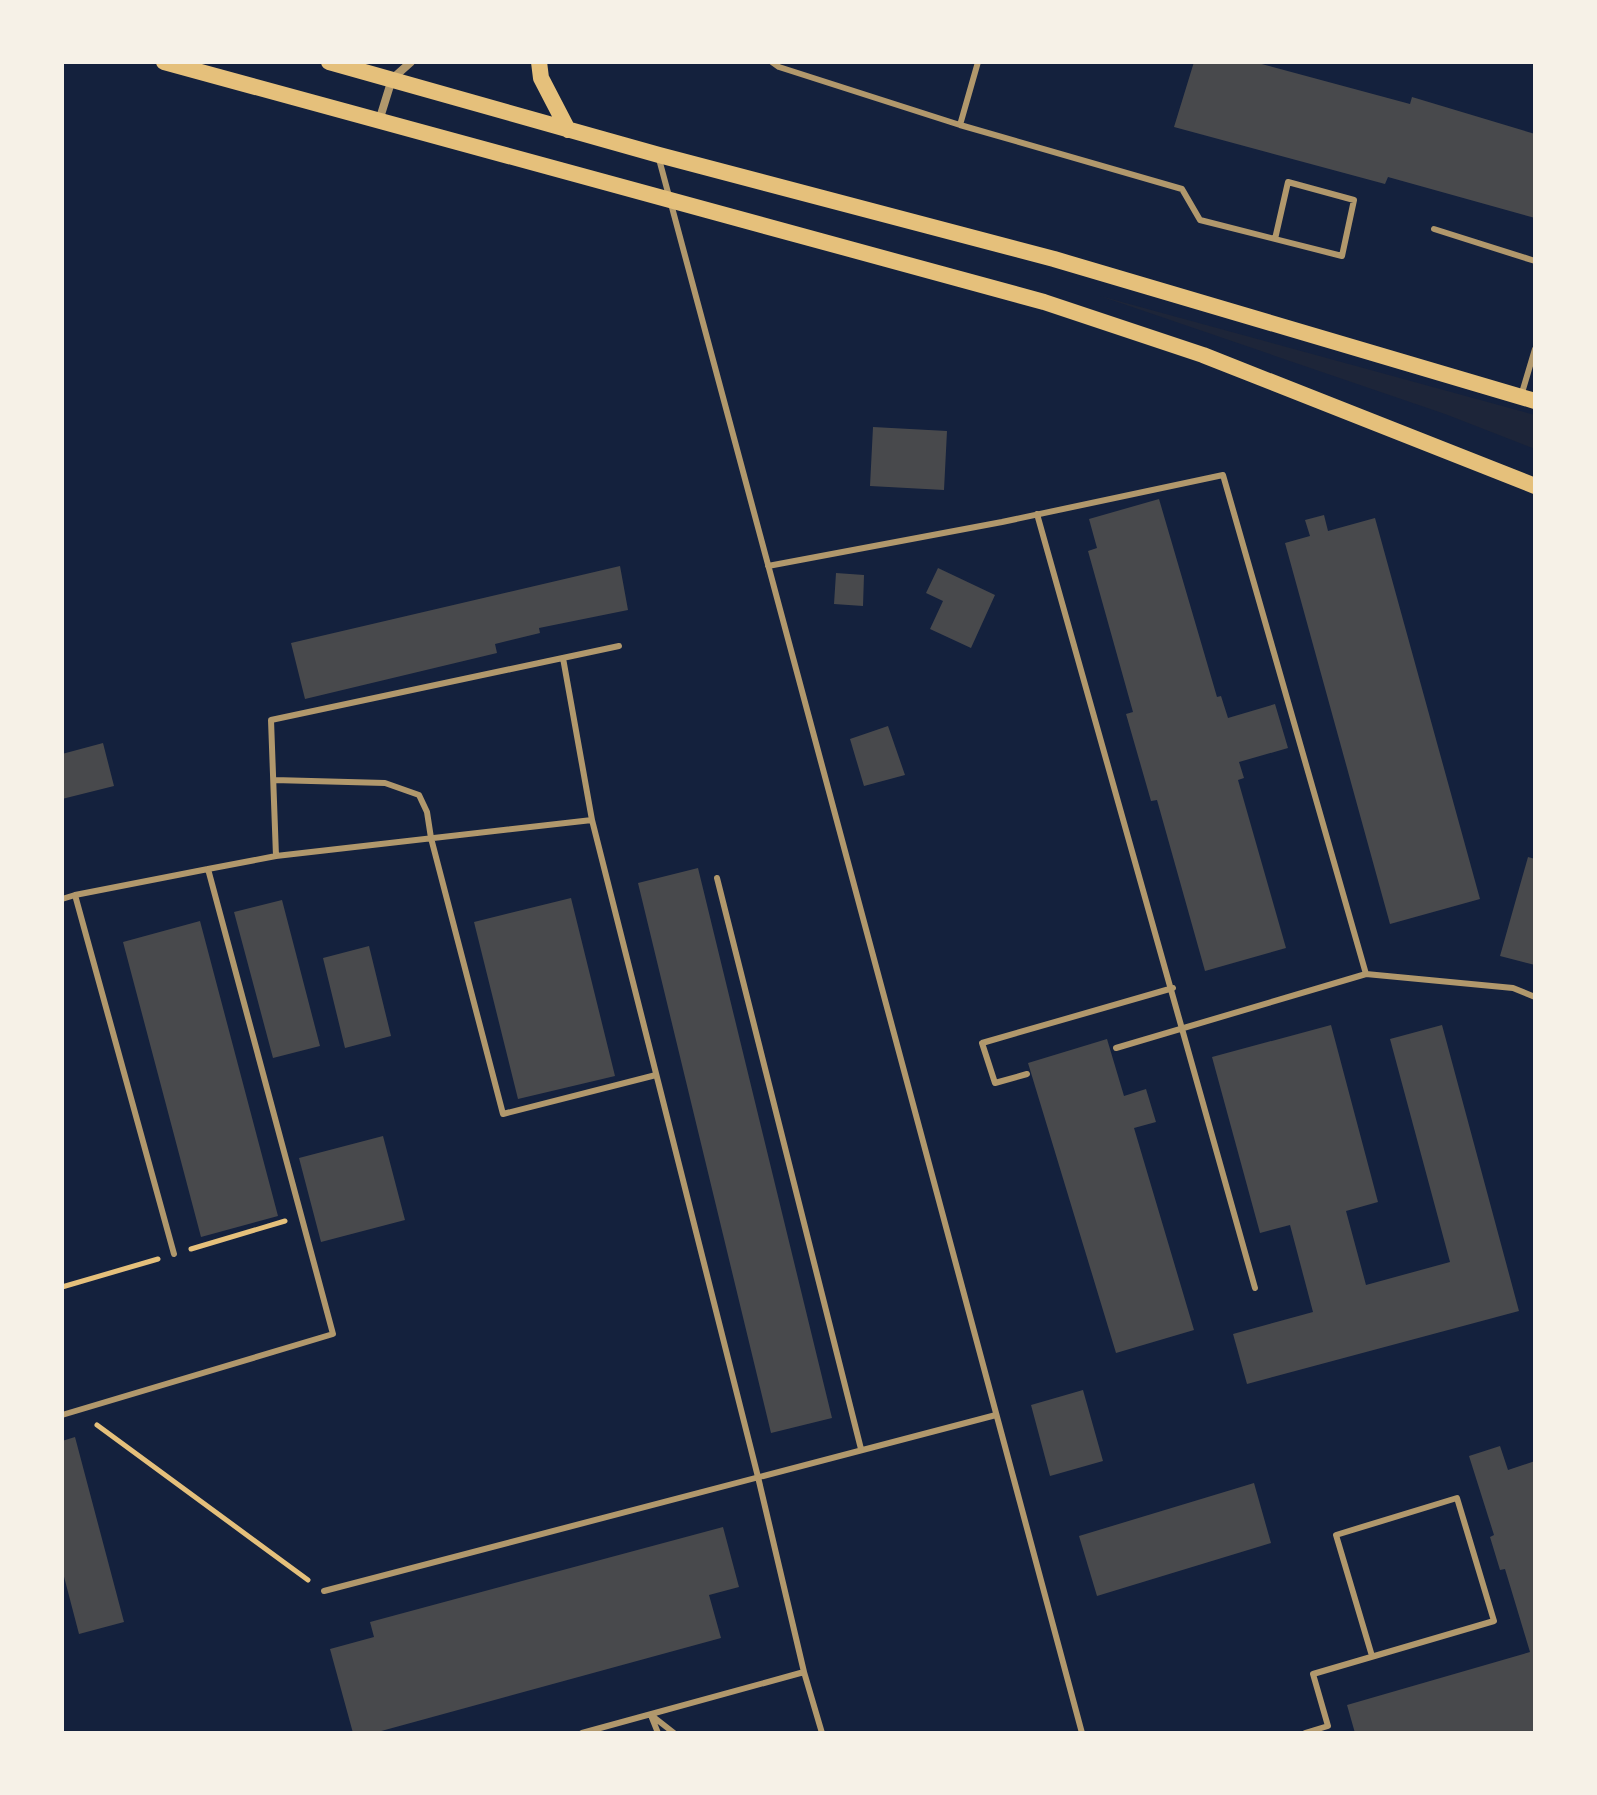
<svg xmlns="http://www.w3.org/2000/svg" width="1597" height="1795" font-family="'Fira Sans',sans-serif">
<style>
.green{fill:#1d2539}
.building{fill:#48494c}
.lines{fill:none;stroke-linecap:round;stroke-linejoin:round}
.path{stroke:#e5c07b;stroke-width:5}
.service{stroke:#b1986c;stroke-width:6}
.minor{stroke:#b1986c;stroke-width:8}
.secondary{stroke:#e5c07b;stroke-width:16}
</style>
<rect width="100%" height="100%" fill="#14213d"/>
<path class="green" d="M1100 296 1535 415V449L1445 414Z"/>
<path class="building" d="M1194 62H1254L1410 104 1412 97 1535 134V218L1388 177 1385 184 1174 127Z
M873 427 947 431 944 490 870 486Z
M1159 499 1217 697 1221 696 1228 718 1275 704 1288 748 1239 762 1244 778 1238 780 1286 948 1205 971 1157 800 1151 801 1126 714 1133 712 1088 551 1097 548 1089 519Z
M1324 515 1328 531 1375 518 1480 899 1390 924 1285 543 1310 536 1305 520Z
M620 566 628 610 539 628 540 633 495 644 497 653 305 699 291 643Z
M938 568 995 595 971 648 930 629 943 601 926 593Z
M836 573 864 575 863 606 834 604Z
M888 726 905 775 864 786 850 739Z
M103 743 114 786 62 799V754Z
M1528 857 1535 859V965L1500 956Z
M698 868 832 1418 771 1433 638 883Z
M571 898 615 1076 518 1099 474 922Z
M282 900 320 1046 273 1058 234 912Z
M200 921 278 1216 201 1237 123 942Z
M369 946 391 1036 345 1048 323 958Z
M1331 1025 1378 1202 1346 1211 1366 1285 1450 1262 1390 1039 1442 1025 1519 1311 1247 1384 1233 1334 1313 1312 1290 1225 1260 1233 1212 1057Z
M1107 1039 1124 1096 1146 1089 1156 1122 1134 1128 1194 1330 1116 1353 1028 1063Z
M383 1136 405 1220 321 1242 299 1158Z
M1083 1390 1103 1461 1050 1476 1031 1405Z
M75 1437 124 1622 79 1634 62 1569V1441Z
M1500 1446 1508 1470 1535 1461V1733H1355L1347 1705 1530 1652 1505 1569 1500 1570 1490 1537 1494 1535 1469 1456Z
M1254 1483 1271 1543 1097 1596 1079 1536Z
M723 1527 739 1587 709 1595 721 1638 374 1733H353L330 1649 374 1637 370 1622Z"/>
<g class="lines">
<path class="path" d="M191 1249 285 1221
M62 1287 158 1259
M97 1425 308 1580"/>
<path class="service" d="M772 62 779 67 960 125
M978 62 960 125 1182 189 1200 220 1342 256 1354 200 1288 182 1275 239
M659 159 1082 1733
M1434 229 1535 261
M1521 396 1535 349
M1037 514 1255 1288
M768 566 1002 522 1223 475 1366 974
M563 658 592 820
M274 780 385 783 419 795 427 812 431 838 503 1114 656 1075
M276 856 271 720 619 646
M717 878 861 1449
M62 899 75 895
M1116 1048 1366 974 1513 988 1535 997
M1027 1074 995 1083 982 1043 1173 988
M174 1254 75 895 208 869
M62 1415 333 1334 208 869 276 856 592 820 758 1477 804 1672
M324 1591 996 1415
M651 1715 674 1733
M652 1718 658 1733
M582 1733 804 1672 822 1733
M1305 1733 1328 1726 1313 1674 1494 1621 1457 1498 1336 1535 1372 1656"/>
<path class="minor" d="M379 121 392 79 411 62"/>
<path class="secondary" d="M164 62 1044 302 1203 355 1535 486
M329 62 659 155 1054 259 1535 401
M539 62 541 78 568 130"/>
</g>
<rect width="1597" height="1795" fill="none" stroke="#f6f1e7" stroke-width="128"/>
</svg>
